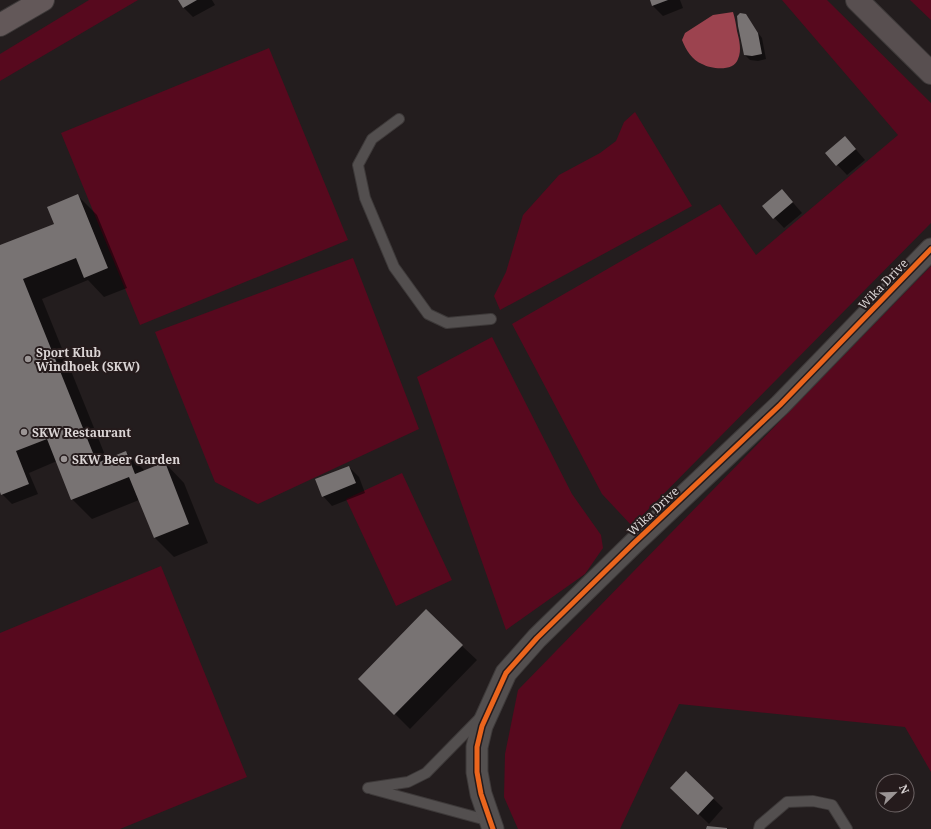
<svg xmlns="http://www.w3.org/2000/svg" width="931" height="829" font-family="'Noto Serif',serif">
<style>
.green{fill:#57091e}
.water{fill:#9c434f}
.shadow{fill:#0007}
.building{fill:#787373}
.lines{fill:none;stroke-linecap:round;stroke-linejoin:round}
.lane-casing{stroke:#3d3939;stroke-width:12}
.street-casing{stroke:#3d3939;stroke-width:23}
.secondary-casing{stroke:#3d3939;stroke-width:24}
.primary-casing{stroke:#3d3939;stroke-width:24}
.lane{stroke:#534f4f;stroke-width:10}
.street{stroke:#534f4f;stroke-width:21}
.secondary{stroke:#584f50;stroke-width:22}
.primary{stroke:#635859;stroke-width:22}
.cycleway-casing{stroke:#251b1c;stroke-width:8}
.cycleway{stroke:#eb651d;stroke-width:5}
.poi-dot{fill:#9b9595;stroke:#251b1c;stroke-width:1.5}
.labels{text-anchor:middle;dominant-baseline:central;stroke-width:4;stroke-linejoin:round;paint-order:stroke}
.street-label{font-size:12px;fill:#dbd5d5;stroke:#251b1c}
.poi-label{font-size:12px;font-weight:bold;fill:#dbd5d5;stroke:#251b1c;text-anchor:start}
</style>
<rect width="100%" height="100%" fill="#231d1e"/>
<path class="green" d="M89 0H138L0 81V54Z
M782 0H827L931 103V223L632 526 602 494 512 324 720 204 756 255 898 135Z
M910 0H931V20Z
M269 48 348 240 140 325 61 133Z
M635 112 692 206 500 310 494 296 506 272 523 215 559 175 600 153 616 141 624 122Z
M353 258 419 429 258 504 215 482 155 332Z
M931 266V772L905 727 679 704 620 829H518L504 797 505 754 518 690Z
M492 337 572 494 601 535 603 548 585 574 506 630 417 377Z
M402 473 452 580 396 606 346 499Z
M161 566 247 777 120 829H0V633Z"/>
<path class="water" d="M733 12C735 18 736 25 737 31 739 39 742 50 738 59 734 72 711 69 702 64 692 60 686 50 682 40L685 33 713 15Z"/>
<path class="shadow" d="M179 0H212L215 5 193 17 183 7Z
M651 0H680L683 8 663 16 653 6Z
M745 15 762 38 766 59 758 61 750 60 745 55Z
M845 137 865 160 847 175 826 153Z
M782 190 802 213 784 228 763 206Z
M78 196 97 215 127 288 104 297 88 280 42 299 107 460 126 452 145 471 165 463 184 483 208 543 174 557 154 537 139 500 92 519 72 499 57 461 29 473 38 494 12 504 2 494 0 489V247L55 224Z
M349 467 359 477 365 493 332 506 323 496Z
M462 646 477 660 410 729 360 679Z
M686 772 723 808 709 824 672 788Z"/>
<path class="building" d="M178 0H197L183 8Z
M650 0H668L652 6Z
M740 13 746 14 758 33 762 54 752 56 744 55 738 26 737 16Z
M845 136 856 149 836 166 825 153Z
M782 189 793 202 773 219 762 206Z
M78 194 108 268 84 278 76 258 23 279 97 463 126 451 135 474 165 462 189 524 154 538 129 477 71 500 47 439 16 451 29 484 1 495 0 492V245L54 224 47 207Z
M349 466 356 483 322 497 315 479Z
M426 609 463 645 394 715 358 679Z
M686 771 714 798 698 815 670 788Z
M707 826 727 828V829H706Z"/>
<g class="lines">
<defs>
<path id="lane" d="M399 119 372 139 358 165 365 198 394 267 428 314 447 323 491 319
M368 788 408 782 426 773 479 719
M372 789 490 821
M759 829 760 825 787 802 813 801 832 805 847 829"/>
<path id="street" d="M493 829 481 794 477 772V747L482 726 506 673 537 638 634 543 780 405 931 249"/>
<path id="secondary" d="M857 0 931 73"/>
<path id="primary" d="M0 25 43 0"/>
</defs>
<use href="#lane" class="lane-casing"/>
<use href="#street" class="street-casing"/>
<use href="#secondary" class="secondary-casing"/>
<use href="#primary" class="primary-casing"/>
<use href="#lane" class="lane"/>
<use href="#street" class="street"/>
<use href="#secondary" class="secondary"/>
<use href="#primary" class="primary"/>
<defs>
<path id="cycleway" d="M493 829 481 794 477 772V747L482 726 506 673 537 638 634 543 780 405 931 249"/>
</defs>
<use href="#cycleway" class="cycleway-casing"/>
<use href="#cycleway" class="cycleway"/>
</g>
<g class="poi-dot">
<circle cx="28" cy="359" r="4"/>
<circle cx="24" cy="432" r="4"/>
<circle cx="64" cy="459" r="4"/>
</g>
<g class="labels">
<g class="street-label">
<text transform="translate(883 284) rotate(-46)">Wika Drive</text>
<text transform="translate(653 511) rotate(-43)">Wika Drive</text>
</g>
<g class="poi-label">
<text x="36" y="352">Sport Klub<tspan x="36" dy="14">Windhoek (SKW)</tspan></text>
<text x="32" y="432">SKW Restaurant</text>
<text x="72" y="459">SKW Beer Garden</text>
</g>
</g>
<g transform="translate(895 793) rotate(67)"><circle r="19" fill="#251b1c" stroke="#6e6566"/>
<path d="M0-3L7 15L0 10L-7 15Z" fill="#9b9595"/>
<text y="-6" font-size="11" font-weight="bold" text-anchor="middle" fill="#dbd5d5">N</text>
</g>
</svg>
